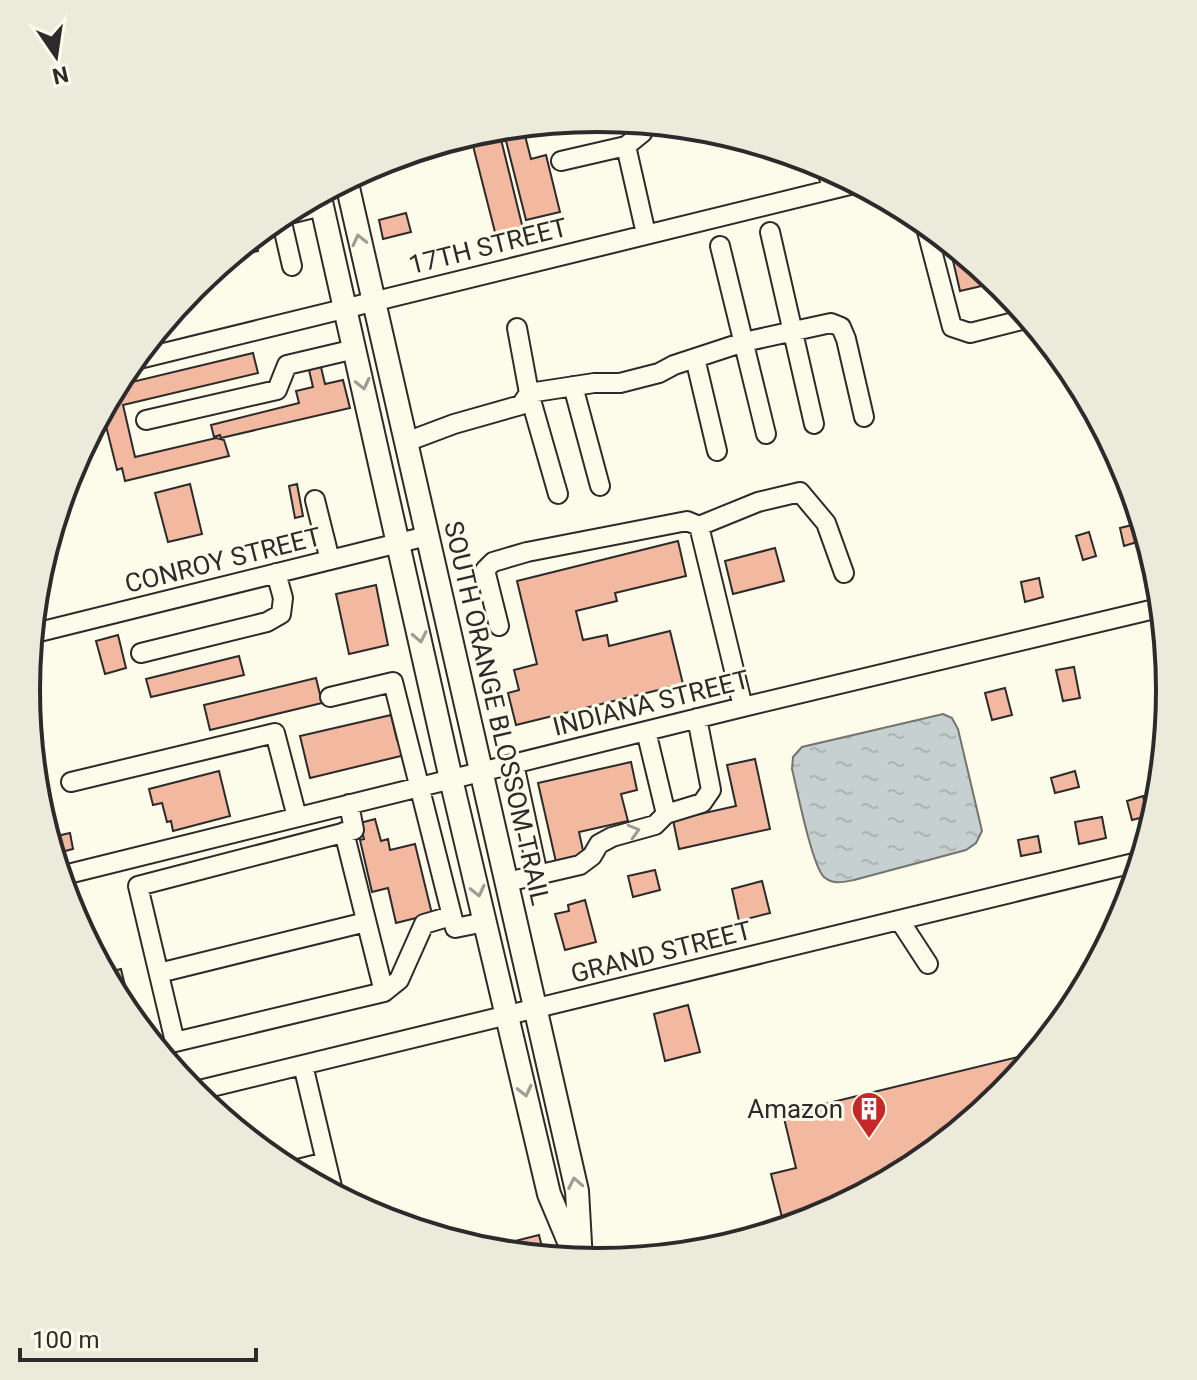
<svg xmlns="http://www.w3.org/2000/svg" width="1197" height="1380" font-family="Roboto,sans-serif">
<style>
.water{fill:url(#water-ripples);stroke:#74746e;stroke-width:2}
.building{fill:#f2b8a0;stroke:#2b2b2b;stroke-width:2}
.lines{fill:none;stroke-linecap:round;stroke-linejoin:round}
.minor-casing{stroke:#2b2b2b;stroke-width:22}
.major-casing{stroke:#2b2b2b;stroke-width:26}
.minor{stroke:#fdfbea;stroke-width:18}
.major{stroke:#fdfbea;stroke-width:22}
.oneway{stroke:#9e9d94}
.labels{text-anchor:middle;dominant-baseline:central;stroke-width:6;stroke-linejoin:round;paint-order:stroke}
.street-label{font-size:26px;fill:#2b2b2b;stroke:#fdfbea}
.poi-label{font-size:26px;fill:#2b2b2b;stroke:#fdfbea;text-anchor:end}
.rim{fill:none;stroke:#2b2b2b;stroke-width:4}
</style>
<defs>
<pattern id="water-ripples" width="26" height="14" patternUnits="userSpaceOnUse" patternTransform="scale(2)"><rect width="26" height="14" fill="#c7d0d0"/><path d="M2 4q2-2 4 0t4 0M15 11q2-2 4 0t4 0" fill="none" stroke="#abb3b3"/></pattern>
</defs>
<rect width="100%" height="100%" fill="#fdfbea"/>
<path class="water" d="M943 714 952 718 958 729 982 831 976 843 966 850 854 880C843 882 833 885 824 877 812 866 797 789 792 769L793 757 802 747Z"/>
<path class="building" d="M579 119 569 122 570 128 558 131 556 122Z
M498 127 523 229 496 236 470 134Z
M523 128 531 159 546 155 560 212 526 220 504 133Z
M406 213 411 232 383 239 379 220Z
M254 236 258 251 226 259Z
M948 239 999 282 960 291Z
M253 353 258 373 123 405 135 457 216 438 224 440 229 456 125 481 122 468 117 470 102 410 115 386Z
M321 367 325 384 343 380 350 408 221 438 220 435 214 437 211 425 299 403 296 391 313 387 309 370Z
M190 484 202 534 168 542 155 493Z
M297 484 303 516 295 518 289 486Z
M1132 525 1137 542 1124 546 1120 528Z
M1089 532 1096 556 1083 560 1076 536Z
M678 541 686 576 615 593 617 601 576 611 583 640 607 635 609 646 670 631 683 684 516 725 508 693 519 690 514 670 537 664 517 581Z
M775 548 784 581 733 594 725 561Z
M1039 578 1043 597 1025 602 1021 582Z
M376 585 388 645 349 654 336 594Z
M118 635 126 668 105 674 96 641Z
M239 656 244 675 151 697 146 679Z
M1074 667 1080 698 1063 701 1056 670Z
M316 678 322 703 210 730 204 705Z
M1005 688 1012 715 992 720 985 693Z
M391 715 397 740 401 739 405 755 310 778 300 736Z
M1166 736 1164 758 1158 760 1153 739Z
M755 759 770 829 679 849 673 820 736 806 727 765Z
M631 762 637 790 621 794 628 821 579 832 584 855 556 862 538 783Z
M219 771 230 816 173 831 171 821 167 822 162 803 153 805 149 789Z
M1075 771 1079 787 1055 793 1051 778Z
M1143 796 1148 816 1132 820 1127 801Z
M1102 817 1106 838 1079 844 1075 822Z
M375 819 381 841 388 839 390 850 415 844 432 914 396 923 388 888 372 892 360 840 364 839 360 823Z
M70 833 73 849 53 854 48 838Z
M1038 836 1041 852 1021 856 1018 840Z
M655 870 660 890 633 897 628 876Z
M762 881 770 913 739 921 732 889Z
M585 900 596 942 565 950 555 914 569 911 568 905Z
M121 969 129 1002 125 1003 127 1014 104 973Z
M688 1005 700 1052 665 1061 654 1014Z
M1039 1052 1003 1095 916 1166 817 1219 785 1229 771 1174 796 1168 783 1114Z
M539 1235 544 1255 497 1252 495 1246Z"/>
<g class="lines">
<defs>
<path id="minor" d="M626 146 642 133 639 122
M561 161 626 146 646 234
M826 166 832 189
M280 214 292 266
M281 216 322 206
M924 220 952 327 970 333 1030 318
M770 232 814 424
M720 246 766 434
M517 328 529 393 558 494
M695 358 717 451
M131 361 858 183
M573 386 600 486
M146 420 277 390 287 365 355 349
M406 442 454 424 521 405 529 393 594 383H620L659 373 674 365 744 342 831 323 841 327 846 339 864 417
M315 500 330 560
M699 526 758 502 800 492 826 523 844 573
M499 626 485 570 493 562 527 552 687 521 699 526 743 707
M31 634 427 536
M141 653 267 622 281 614 283 598 276 573
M330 697 393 682 455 928 485 922
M646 731 666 814
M514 764 538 875
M71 782 275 733 297 817
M349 804 354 830 138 886 175 1042 384 992 399 980 424 924 451 916
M344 832 384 992
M60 876 743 707 1163 607
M507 882 580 865 592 856 599 844 612 837 655 825 666 814 702 803 711 790 697 718
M900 921 928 964
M159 973 366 922
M303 1065 334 1195
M191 1092 1142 861
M290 1171 326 1162"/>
<path id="major" d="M346 179 577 1191 581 1261
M319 193 451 779 549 1194 575 1256"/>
</defs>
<use href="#minor" class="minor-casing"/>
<use href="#major" class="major-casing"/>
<use href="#minor" class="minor"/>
<use href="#major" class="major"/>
</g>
<defs><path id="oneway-chevron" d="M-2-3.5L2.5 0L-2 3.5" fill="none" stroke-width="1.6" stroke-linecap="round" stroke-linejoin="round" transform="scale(2)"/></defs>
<g class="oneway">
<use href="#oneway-chevron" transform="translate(359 240) rotate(-103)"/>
<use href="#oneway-chevron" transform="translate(363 384) rotate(77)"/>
<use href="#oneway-chevron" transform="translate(420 637) rotate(78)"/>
<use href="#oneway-chevron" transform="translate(634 831) rotate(-16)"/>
<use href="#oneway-chevron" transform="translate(478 891) rotate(77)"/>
<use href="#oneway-chevron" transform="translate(525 1091) rotate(77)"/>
<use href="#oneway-chevron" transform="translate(575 1183) rotate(-101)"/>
</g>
<defs>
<symbol id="building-pin" viewBox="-11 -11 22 30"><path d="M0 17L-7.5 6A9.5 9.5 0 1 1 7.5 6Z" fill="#c62828" stroke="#fdfbea"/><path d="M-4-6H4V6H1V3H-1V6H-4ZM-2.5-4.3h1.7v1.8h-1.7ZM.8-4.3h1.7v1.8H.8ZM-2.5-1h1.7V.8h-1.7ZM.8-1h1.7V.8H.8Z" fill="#fff"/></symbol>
</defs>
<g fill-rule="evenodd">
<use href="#building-pin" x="849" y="1089" width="40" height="54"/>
</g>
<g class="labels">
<g class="street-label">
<text transform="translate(488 246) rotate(-14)">17TH STREET</text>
<text transform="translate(223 560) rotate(-14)">CONROY STREET</text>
<text transform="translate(651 703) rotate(-14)">INDIANA STREET</text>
<text transform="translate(497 713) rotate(77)">SOUTH ORANGE BLOSSOM TRAIL</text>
<text transform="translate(661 952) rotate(-14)">GRAND STREET</text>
</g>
<g class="poi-label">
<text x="843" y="1109">Amazon</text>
</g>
</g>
<path d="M0 0H1197V1380H0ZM40 690a558 558 0 1 1 1116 0a558 558 0 1 1-1116 0Z" fill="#eceadb" fill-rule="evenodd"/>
<path class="rim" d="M40 690a558 558 0 1 1 1116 0a558 558 0 1 1-1116 0Z"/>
<g transform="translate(56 56) rotate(167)" stroke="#fdfbea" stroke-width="6" paint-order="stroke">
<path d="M0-6L14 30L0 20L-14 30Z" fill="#2b2b2b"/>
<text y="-12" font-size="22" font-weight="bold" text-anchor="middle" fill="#2b2b2b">N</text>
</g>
<path d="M20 1348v12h236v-12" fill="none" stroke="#2b2b2b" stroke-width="4"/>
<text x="32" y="1348" font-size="24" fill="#2b2b2b" stroke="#fdfbea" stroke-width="6" paint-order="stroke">100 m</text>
</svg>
